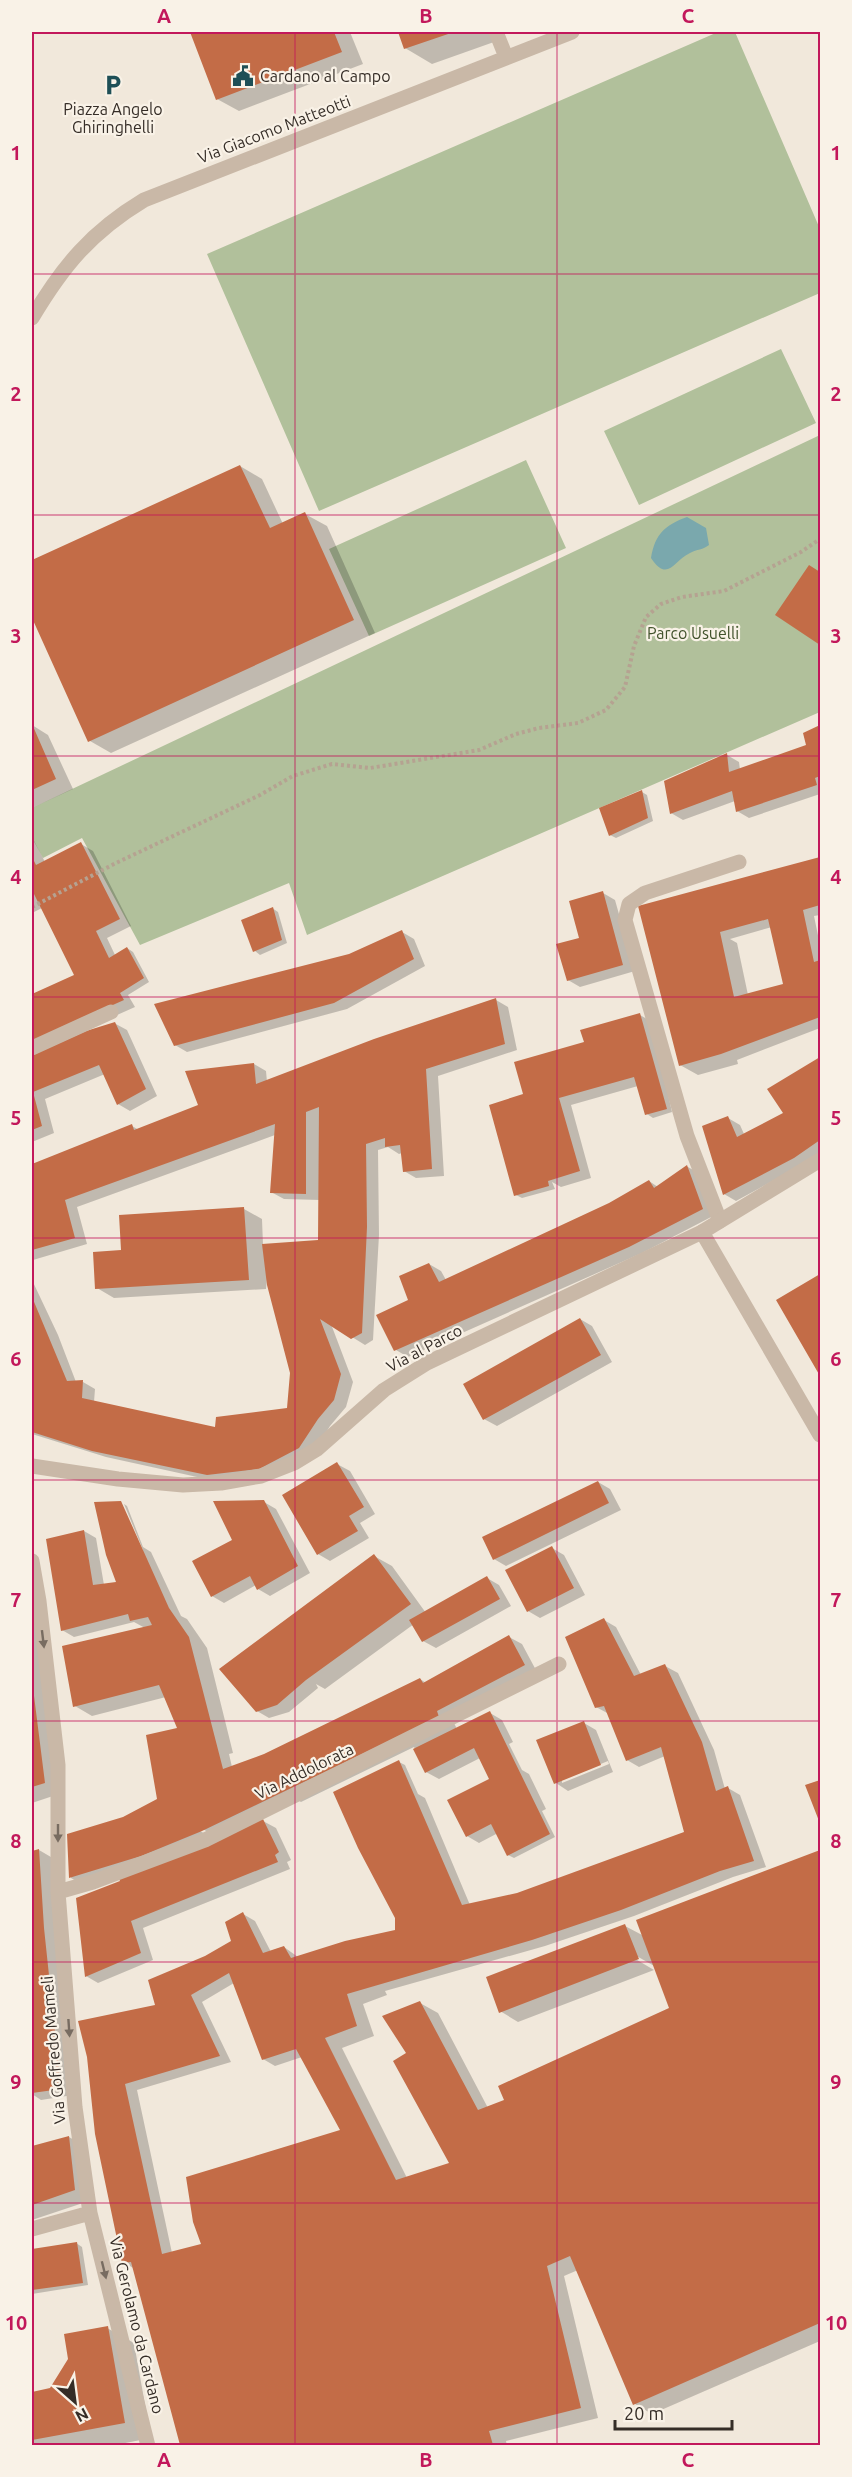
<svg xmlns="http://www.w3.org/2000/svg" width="852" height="2477" font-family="Ubuntu,sans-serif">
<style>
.green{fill:#b1c09b}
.water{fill:#7aa8ad}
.shadow{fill:#0003;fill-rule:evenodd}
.building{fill:#c36c47;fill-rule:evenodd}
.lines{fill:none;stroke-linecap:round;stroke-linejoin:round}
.path{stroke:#b5a291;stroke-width:4;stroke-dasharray:3 3;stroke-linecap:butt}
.service{stroke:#c9b8a7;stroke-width:15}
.minor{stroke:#c9b8a7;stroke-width:15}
.oneway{fill:#786c61}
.grid{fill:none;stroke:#c2185b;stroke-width:1.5;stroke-opacity:0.55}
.labels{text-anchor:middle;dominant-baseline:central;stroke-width:4.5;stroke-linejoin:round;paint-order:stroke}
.poi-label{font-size:16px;fill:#352d27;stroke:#f9f2e7;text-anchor:start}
.street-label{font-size:16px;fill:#352d27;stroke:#f9f2e7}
.park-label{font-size:16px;fill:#42532c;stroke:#f9f2e7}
.neatline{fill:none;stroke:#c2185b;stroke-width:2}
.grid-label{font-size:20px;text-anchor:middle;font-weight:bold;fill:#c2185b}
</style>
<rect width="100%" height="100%" fill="#f1e8db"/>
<path class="green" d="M718 32H735L820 229V293L319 511 207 254Z
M781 349 816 423 639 505 604 431Z
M820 435V712L307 935 289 883 140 945 82 838 43 858 32 838V808Z
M526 460 566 548 369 636 329 549Z"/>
<path class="water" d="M687 517 706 528 709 545C703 550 697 549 690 553 673 561 668 583 651 558 655 534 665 525 687 517Z"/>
<path class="shadow" d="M192 32H350L363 64 239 111 217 99Z
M399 32H490L494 42 432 64 405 48Z
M240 466 262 479 283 524 305 514 327 526 375 633 111 753 90 741 32 614V562Z
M809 567 820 573V643L777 615Z
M32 725 48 735 73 789 32 808Z
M820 727V794L749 818 737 811 735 801 683 820 671 813 727 755 739 762 740 770 808 746 805 733Z
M642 792 647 795 653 821 616 838 610 835Z
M32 837 45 862 81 844 93 851 131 926 107 938 115 955 127 948 133 952 149 982 128 995 135 1007 32 1053V995L76 976 42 908 32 913Z
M820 859V915L814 916 820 945V1028L737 1060 738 1064 698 1075 680 1065 640 907ZM772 927 785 985 748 995 737 943 730 939Z
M603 893 615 900 635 971 580 987 568 980Z
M272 908 278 912 287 943 260 955 255 951Z
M402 932 414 939 425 966 347 1009 187 1052 175 1045 349 955Z
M496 1000 508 1007 517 1050 438 1076 444 1176 416 1178 404 1171 402 1153 399 1154 388 1147 378 1150 379 1235 373 1340 365 1345 331 1324 353 1382 346 1407 330 1426 312 1455 220 1482 106 1457 32 1434V1280L58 1335 76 1382H83L95 1389 94 1402 217 1429 288 1410 291 1373 267 1278 266 1289 114 1298 97 1288 123 1251 244 1209 262 1219 263 1245 320 1241V1200L284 1199 271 1192 275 1135 77 1207 87 1244 33 1260 32 1259V1165L132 1126 139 1130 200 1106 254 1064 266 1071 267 1082Z
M640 1015 652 1022 672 1112 653 1118 647 1114 638 1086 571 1105 591 1178 561 1187 552 1182 555 1189 522 1198 516 1195 525 1095Z
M114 1023 127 1030 157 1096 130 1111 118 1104 105 1074 45 1099 54 1133 32 1142V1057L86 1033Z
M820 1059V1155L736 1201 724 1194 728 1118 740 1125 744 1134 786 1113 769 1090Z
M688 1167 700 1174 715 1215 642 1253 408 1357 396 1350 429 1264 441 1271 446 1280 610 1204 649 1181 658 1187Z
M820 1276V1373L778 1300Z
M580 1319 592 1326 612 1362 497 1426 484 1419Z
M337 1464 350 1471 375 1514 360 1523 369 1538 330 1561 318 1554Z
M598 1482 610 1489 621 1510 506 1566 494 1559Z
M121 1502 140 1551 143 1550 124 1504 127 1506 143 1547 151 1552 181 1616 187 1619 207 1648 233 1753 229 1754 232 1767 264 1755 420 1679 426 1683 509 1637 522 1644 537 1672 451 1717 457 1729 490 1713 502 1720 513 1742 509 1744 522 1770 529 1774 546 1809 542 1811 555 1837 514 1858 508 1855 498 1833 479 1843 467 1836 449 1800 491 1779 480 1758 439 1779 426 1772 414 1747 301 1802 296 1799 218 1835 219 1838 197 1826 195 1828 224 1845 225 1842 221 1840 263 1821 276 1828 291 1860 287 1862 290 1869 143 1928 153 1960 98 1983 86 1976 78 1899 121 1882 120 1878 88 1888 71 1878 69 1835 124 1819 159 1800 147 1736 179 1729 166 1697 92 1716 75 1706 64 1647 145 1628 134 1622 74 1637 62 1630 47 1540 84 1531 96 1538 104 1585 118 1583 107 1554 96 1504Z
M264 1502 276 1509 310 1573 270 1596 258 1589 256 1585 224 1603 212 1596 234 1541Z
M552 1548 564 1555 585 1595 540 1618 528 1611Z
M32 1552 62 1793 32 1803Z
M374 1556 392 1566 426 1613 487 1578 499 1585 511 1606 436 1648 423 1641 414 1624 325 1689 316 1684 318 1688 289 1712 269 1718 257 1711Z
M604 1620 616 1627 641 1675 665 1666 678 1673 714 1750 725 1789 728 1788 740 1795 766 1867 733 1877 634 1916 545 1946 385 1991 387 1995 363 2004 374 2036 342 2048 407 2178 451 2164 408 2054 420 2003 438 2013 488 2108 506 2101 671 2008 656 1967 633 1954 632 1957 654 1970 518 2022 500 2011 625 1926 644 1936 638 1921 820 1851V2341L652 2414 635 2404 578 2270 564 2276 598 2418 506 2441 507 2446H181L135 2269 123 2262 97 2134 157 2006 206 1957 233 1941 243 1914 255 1921 271 1952 284 1947 298 1957 397 1932 399 1762 405 1765 418 1794 425 1798 470 1905 517 1894 685 1833 665 1756 639 1767 627 1760 609 1714 596 1707ZM234 1983 263 2059 275 2066 302 2057 342 2131 203 2245 172 2253 137 2090 231 2062 202 2002Z
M584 1723 596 1730 613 1772 568 1791 556 1783 538 1741ZM608 1761 609 1764 562 1783V1780Z
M820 1781V1820L807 1786Z
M39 1850 56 1860 73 2095 41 2100 32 2094V1852Z
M69 2137 86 2147 92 2200 32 2220V2147Z
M76 2243 82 2247 88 2285 32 2294V2250Z
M107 2328 134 2343 151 2438 110 2446H32V2393L51 2390 70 2359Z"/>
<path class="building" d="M190 32H334L342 52 216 100Z
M398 32H454L404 49Z
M240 465 270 528 305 512 354 620 88 742 32 618V560Z
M809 565 820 572V645L775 615Z
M32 724 56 779 32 790Z
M820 725V776L815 778 817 785 736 812 732 791 670 814 664 781 727 753 729 772 806 745 803 733Z
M642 790 648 818 609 836 599 808Z
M81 842 120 919 96 931 109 958 127 947 144 978 120 993 124 1000 32 1041V994L74 975 34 894 32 895V857L36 865Z
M820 857V905L803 910 814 962 820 960V1017L721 1054 679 1066 638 906ZM768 919 783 984 734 997 720 932Z
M603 891 623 965 567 981 556 944 579 938 569 901Z
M273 907 282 940 253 952 241 920Z
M402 930 414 959 334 1003 174 1046 154 1004 349 954Z
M496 998 505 1044 426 1069 432 1169 403 1172 400 1145 385 1147V1138L366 1144 367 1227 362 1333 351 1339 320 1319 341 1374 334 1400 318 1419 299 1448 259 1469 207 1475 92 1451 32 1432V1297L67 1381 83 1380 82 1398 215 1427 216 1417 287 1408 290 1373 267 1285 262 1244 318 1240 319 1107 306 1112V1194L270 1193 275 1124 65 1200 75 1238 32 1250V1164L132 1124 134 1130 198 1105 185 1071 254 1063 256 1084 374 1039Z
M640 1013 667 1109 645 1115 634 1077 559 1098 580 1171 548 1181 549 1186 514 1196 489 1105 523 1094 514 1062 584 1042 580 1030Z
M115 1022 146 1089 117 1105 99 1065 33 1092 42 1126 32 1130V1055L86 1031Z
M820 1057V1140L794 1158 723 1195 702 1126 728 1116 737 1137 783 1113 767 1089Z
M687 1165 703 1209 629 1247 394 1351 376 1315 408 1300 399 1276 429 1263 439 1282 609 1203 649 1180 654 1188Z
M244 1207 249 1280 95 1289 93 1252 121 1250 119 1215Z
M820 1274V1376L776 1300Z
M580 1318 601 1355 483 1420 463 1384Z
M337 1462 364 1507 349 1516 358 1531 317 1555 282 1495Z
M598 1481 609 1503 493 1560 482 1537Z
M264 1500 298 1566 257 1590 250 1576 211 1597 192 1561 232 1540 213 1501Z
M121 1501 169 1608 189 1637 223 1769 264 1754 420 1678 423 1683 509 1635 525 1665 437 1711 439 1717 202 1831 141 1856 69 1878 67 1834 123 1817 157 1799 146 1735 177 1728 159 1685 73 1707 62 1646 152 1625 148 1617 130 1621 128 1614 61 1631 46 1539 84 1530 93 1585 116 1582 106 1555 94 1502Z
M552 1546 574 1588 527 1612 505 1570Z
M374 1554 411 1604 306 1680 277 1705 256 1712 219 1669Z
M487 1576 500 1599 422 1642 409 1620Z
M604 1618 634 1676 665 1664 702 1742 716 1791 728 1786 754 1861 720 1871 621 1910 532 1940 347 1994 357 2026 325 2038 396 2180 449 2163 393 2061 406 2053 382 2016 420 2001 478 2110 504 2100 498 2086 669 2008 636 1920 820 1850V2323L633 2405 570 2256 547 2266 581 2408 489 2431 493 2445H180L131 2262 122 2263 95 2134 87 2057 78 2021 155 2005 148 1980 205 1956 231 1941 225 1922 243 1912 263 1953 284 1946 291 1958 345 1941 395 1930V1918L358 1848 333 1792 399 1760 462 1905 517 1893 684 1832 661 1747 626 1761 604 1706 595 1708 565 1637ZM229 1973 262 2060 296 2049 340 2130 186 2177 193 2222 201 2244 162 2254 125 2084 220 2056 191 1995Z
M32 1680 45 1783 32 1787Z
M490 1711 550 1834 507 1856 491 1824 466 1837 447 1800 489 1779 474 1748 425 1773 413 1749Z
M584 1721 601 1765 554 1784 536 1740Z
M820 1780V1820L819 1821 805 1785Z
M263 1819 279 1852 275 1855 278 1862 131 1921 141 1953 85 1977 76 1898 120 1881 118 1877Z
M39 1849 44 1928 61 2089 32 2093V1851Z
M625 1924 639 1959 499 2013 486 1977Z
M69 2136 75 2190 32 2205V2146Z
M77 2242 83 2283 32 2290V2249Z
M108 2326 125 2423 32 2440V2392L50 2388 68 2359 64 2334Z"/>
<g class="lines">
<path class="path" d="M32 907 116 863 260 795 293 776 332 764 370 768 479 750 516 734 539 728 578 723 606 710 625 687 634 646 646 617 661 604 682 597 724 591 801 552 820 539"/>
<path class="service" d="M720 1221 687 1136 625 920 629 904 645 893 739 862
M702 1232 820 1435"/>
<path class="minor" d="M496 32 506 57
M32 318C63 266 91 232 144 200L572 32
M32 1048 111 1012
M32 1466 118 1479 183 1485 221 1483 261 1476 294 1463 317 1449 384 1390 427 1363 702 1232 820 1160
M32 1561 39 1601 58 1765V1892L75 2107 90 2213 148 2446
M58 1892 93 1882 205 1840 559 1664
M32 2229 90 2213"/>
</g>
<defs><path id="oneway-solid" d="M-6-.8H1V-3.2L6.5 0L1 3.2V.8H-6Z" transform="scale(1.5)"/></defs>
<g class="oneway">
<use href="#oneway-solid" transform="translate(43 1639) rotate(83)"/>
<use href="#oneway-solid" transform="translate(58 1833) rotate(90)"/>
<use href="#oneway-solid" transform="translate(69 2028) rotate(86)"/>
<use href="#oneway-solid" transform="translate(104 2270) rotate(76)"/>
</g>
<path class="grid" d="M295 32V2446M557 32V2446M32 274H820M32 515H820M32 756H820M32 997H820M32 1238H820M32 1480H820M32 1721H820M32 1962H820M32 2203H820"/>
<defs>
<symbol id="civic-bare" viewBox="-9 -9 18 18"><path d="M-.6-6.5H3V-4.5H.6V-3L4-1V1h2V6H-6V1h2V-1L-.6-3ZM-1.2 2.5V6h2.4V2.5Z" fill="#1e4f56" stroke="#f9f2e7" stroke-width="2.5" paint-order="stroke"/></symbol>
<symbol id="parking-bare" viewBox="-9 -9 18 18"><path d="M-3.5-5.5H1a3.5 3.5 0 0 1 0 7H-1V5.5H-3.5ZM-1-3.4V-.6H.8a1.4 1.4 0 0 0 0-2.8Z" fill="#1e4f56" stroke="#f9f2e7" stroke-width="2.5" paint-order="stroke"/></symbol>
</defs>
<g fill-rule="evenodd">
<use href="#civic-bare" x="228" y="61" width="30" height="30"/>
<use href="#parking-bare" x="98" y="70" width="30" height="30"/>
</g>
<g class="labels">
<g class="poi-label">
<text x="260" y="76">Cardano al Campo</text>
<text x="113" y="109" text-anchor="middle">Piazza Angelo<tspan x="113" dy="18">Ghiringhelli</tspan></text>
</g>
<g class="street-label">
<text transform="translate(274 129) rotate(-21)">Via Giacomo Matteotti</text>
<text transform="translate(424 1348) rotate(-28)">Via al Parco</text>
<text transform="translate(304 1771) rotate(-26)">Via Addolorata</text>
<text transform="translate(53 2050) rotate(-95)">Via Goffredo Mameli</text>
<text transform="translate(137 2325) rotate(76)">Via Gerolamo da Cardano</text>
</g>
<g class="park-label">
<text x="693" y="633">Parco Usuelli</text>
</g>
</g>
<rect width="852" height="2477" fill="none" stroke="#f9f2e7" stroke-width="66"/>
<g transform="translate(75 2402) rotate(152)" stroke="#f9f2e7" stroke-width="4.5" paint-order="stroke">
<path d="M0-4.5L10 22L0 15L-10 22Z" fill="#352d27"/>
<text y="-9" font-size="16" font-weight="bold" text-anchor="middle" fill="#352d27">N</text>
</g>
<path d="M615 2420v9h117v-9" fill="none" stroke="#352d27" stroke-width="3"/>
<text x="624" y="2420" font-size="18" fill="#352d27" stroke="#f9f2e7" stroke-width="4.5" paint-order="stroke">20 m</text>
<rect x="33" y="33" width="786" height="2411" class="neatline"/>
<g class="grid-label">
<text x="164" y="23">A</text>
<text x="426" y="23">B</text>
<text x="688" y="23">C</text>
<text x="16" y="160">1</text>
<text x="836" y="160">1</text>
<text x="16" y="401">2</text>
<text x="836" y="401">2</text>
<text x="16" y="643">3</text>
<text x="836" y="643">3</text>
<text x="16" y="884">4</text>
<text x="836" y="884">4</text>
<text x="16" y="1125">5</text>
<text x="836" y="1125">5</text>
<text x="16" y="1366">6</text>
<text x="836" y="1366">6</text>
<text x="16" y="1607">7</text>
<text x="836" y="1607">7</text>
<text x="16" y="1848">8</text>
<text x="836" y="1848">8</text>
<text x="16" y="2089">9</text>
<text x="836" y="2089">9</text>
<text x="16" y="2330">10</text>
<text x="836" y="2330">10</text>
<text x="164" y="2467">A</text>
<text x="426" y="2467">B</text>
<text x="688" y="2467">C</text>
</g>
</svg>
